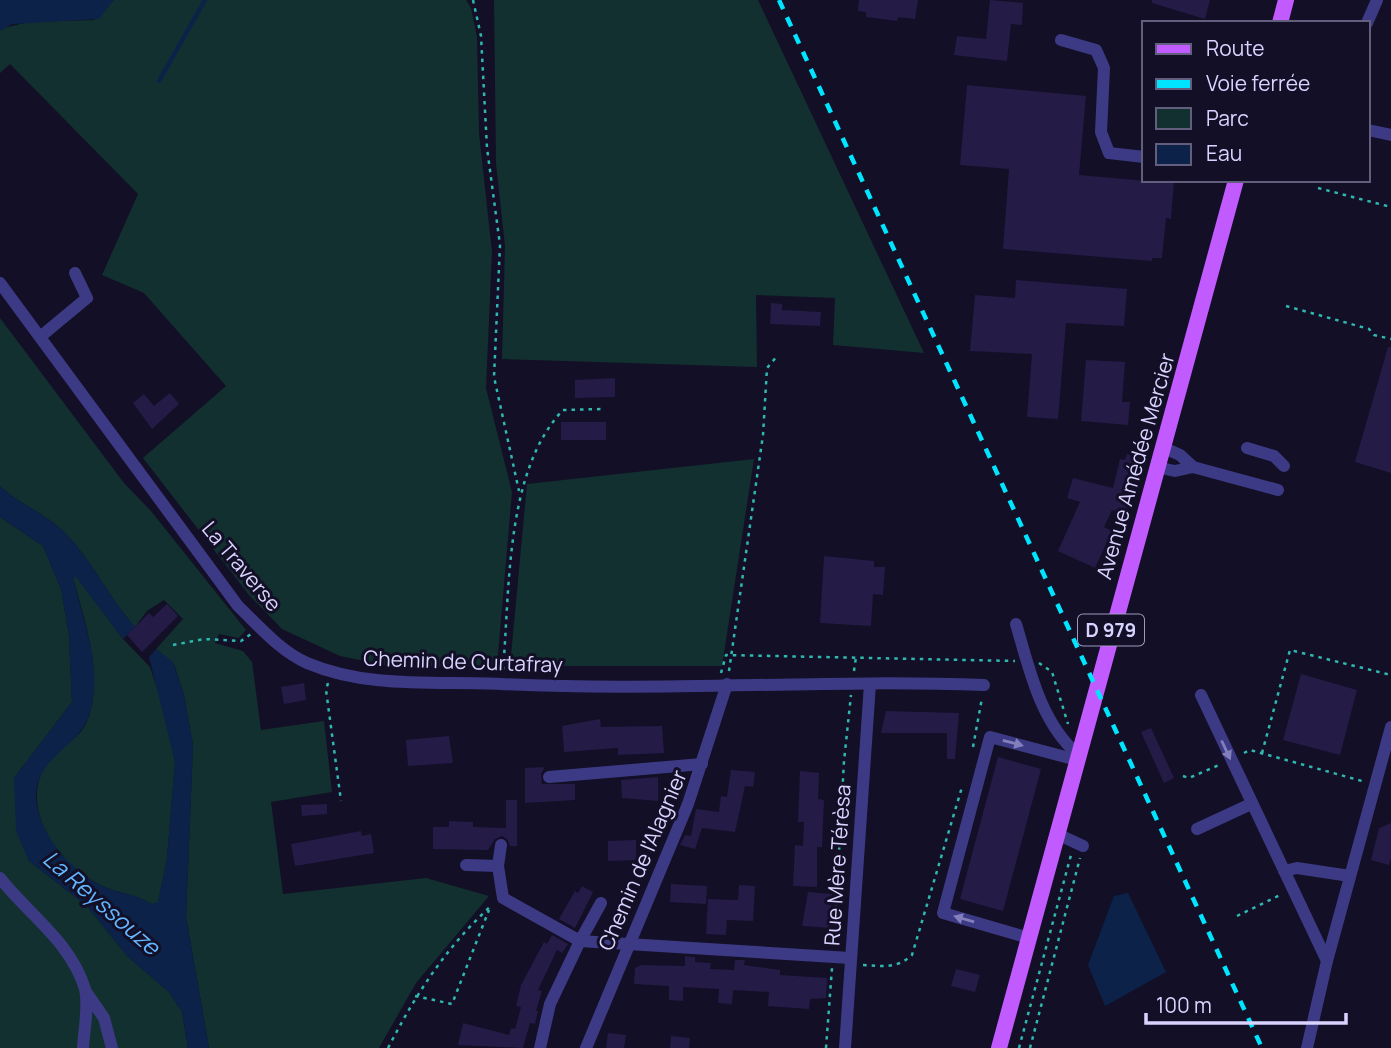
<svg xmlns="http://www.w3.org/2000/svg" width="1391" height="1048" font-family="Manrope,sans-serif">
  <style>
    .green { fill: #12302f }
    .water { fill: #0c2248 }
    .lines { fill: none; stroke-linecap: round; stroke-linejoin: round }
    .stream { stroke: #0c2248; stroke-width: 4.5 }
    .building { fill: #241b47 }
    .path { stroke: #2fb8b0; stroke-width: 2.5; stroke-dasharray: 3.5 5; stroke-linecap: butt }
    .minor { stroke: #3d3a85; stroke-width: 12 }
    .major { stroke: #c25bff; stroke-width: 16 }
    .rail { stroke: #00e5ff; stroke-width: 4.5; stroke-dasharray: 10 9; stroke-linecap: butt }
    .oneway { fill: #837fbc }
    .labels { text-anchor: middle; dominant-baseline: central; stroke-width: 6; stroke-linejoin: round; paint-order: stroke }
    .shield { fill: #130f26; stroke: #9e99be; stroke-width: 2 }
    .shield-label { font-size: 19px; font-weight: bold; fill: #d9d4ff }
    .street-label { font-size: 21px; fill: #d9d4ff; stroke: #130f26 }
    .water-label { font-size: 23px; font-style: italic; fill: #62b6ff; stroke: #130f26 }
  </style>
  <rect width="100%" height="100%" fill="#130f26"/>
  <g class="green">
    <path d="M114 0H466L471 8 477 37 479 133 492 252 486 388 512 492 497 666 395 667 340 656 282 629 249 595 143 458 226 386 144 293 102 275 138 194 10 64 0 73V31L3 28 29 22 94 20Z"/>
    <path d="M494 0H758L924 353 833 345 835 298 756 295 757 367 502 359 505 246 496 164Z"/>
    <path d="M0 318 124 483 151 511 246 630 239 638 219 634 215 643 243 651 252 662 261 730 324 721 332 792 271 802 283 894 426 878 489 896 416 983 379 1048H209L186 917 193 745 184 695 174 664 156 649 183 619 164 600 147 611 135 627C109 598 93 562 66 534 47 514 20 505 0 486Z"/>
    <path d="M754 459 722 666H510L527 484Z"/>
    <path d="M0 517 43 546 61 589 69 635 72 702 14 778 29 861 87 906 127 956 169 992 182 1012 188 1048H0Z"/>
    <path d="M76 576 123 639 150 667 161 700 175 762 167 859 158 903 151 904C135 893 119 894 102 886 91 881 76 869 67 861 39 832 21 785 57 753 74 738 85 734 91 709 101 666 84 619 73 578Z"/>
  </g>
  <g class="water">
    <path d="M0 0H114L99 19 12 24 0 31Z"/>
    <path d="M0 486C20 505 47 514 66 534 93 562 109 598 135 627L123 639 76 577 73 578C83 622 102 663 91 709 83 740 60 746 44 770 17 810 66 870 102 886 119 894 135 893 151 904L158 902 167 858 175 762 149 657 156 649 173 662 184 695 193 745 186 917 209 1048H188L182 1012 169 992 127 956 87 906 29 861 16 831 14 778 72 702 69 635 61 589 43 546 0 517Z"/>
    <path d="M1128 893 1166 972 1105 1006 1088 965 1114 896Z"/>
  </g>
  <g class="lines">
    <path class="stream" d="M159 81 205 0"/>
  </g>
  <g class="building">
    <path d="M859 0H918L915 19 898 17 897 21 866 17V12L858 11Z"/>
    <path d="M990 0 1023 3 1022 25 1011 24 1007 61 954 55 957 36 986 39Z"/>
    <path d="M1152 0H1210L1205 19 1152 3Z"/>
    <path d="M967 85 1086 96 1079 175 1159 182 1174 180 1171 219 1166 218 1162 258H1152V261L1003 249 1009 169 960 165Z"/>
    <path d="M1016 280 1127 289 1124 326 1066 323 1058 419 1027 417 1032 354 970 351 975 295 1015 298Z"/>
    <path d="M771 303 782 304V310L821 312 820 326 770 324Z"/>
    <path d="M1388 347H1391V473L1355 462Z"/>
    <path d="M1086 360 1125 362 1122 402H1130L1128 425 1081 421Z"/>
    <path d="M615 378V397L575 398V380Z"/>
    <path d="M170 393 179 404 152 429 133 403 144 394 154 406Z"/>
    <rect x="561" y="422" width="45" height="18"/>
    <path d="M1127 454 1142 456 1126 514 1112 510 1104 527 1112 531 1095 568 1058 551 1080 502 1067 498 1073 478 1113 488 1120 459 1125 460Z"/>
    <path d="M824 556 874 561V567H885L883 595 873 594 871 626 820 623Z"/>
    <path d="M167 604 178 616 142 652 127 635 149 613 153 617Z"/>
    <path d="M1301 674 1357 690 1340 755 1283 740Z"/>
    <path d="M304 683 306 700 284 704 281 687Z"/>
    <path d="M886 711 959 713 955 759H947V733H881Z"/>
    <path d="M600 719 601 727 662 726 664 753 618 755V748L564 752 562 726Z"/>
    <path d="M1151 728 1174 778 1164 783 1141 732Z"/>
    <path d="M449 736 453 763 408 766 406 740Z"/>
    <path d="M998 757 1041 769 1003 911 960 899Z"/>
    <path d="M545 767 541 774 542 784H575V800L525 803V768Z"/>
    <path d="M731 770 755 772 753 787 745 786 735 832 702 828 695 849 680 845 685 835 691 836 696 809 719 812 721 796 727 797Z"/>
    <path d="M800 771 819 773 818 799 824 800 822 847H817V887L793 886 795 845 803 846 804 822H798Z"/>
    <path d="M658 777V801L622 798 621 780Z"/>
    <path d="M506 800H517V846H510L507 839 502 836 495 839 488 850 433 849V827H449V821L473 822V827L506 828Z"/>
    <path d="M327 804V814L302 816 301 805Z"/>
    <path d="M1391 823V858L1389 865 1371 860 1379 828Z"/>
    <path d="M361 831 362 836 371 834 374 853 295 866 291 844Z"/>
    <path d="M636 840V860L608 861V841Z"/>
    <path d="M671 884 707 886 706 904 670 902Z"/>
    <path d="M739 885 755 886 753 921 727 920 726 935 706 934 708 899 738 900Z"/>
    <path d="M582 886 593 892 575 928 559 919 575 891 578 893Z"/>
    <path d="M808 892 832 894 830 928 802 926Z"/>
    <path d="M552 935 568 944 562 953 557 950 538 990 542 991 536 1011H538L535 1024 530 1023 523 1048 458 1045 463 1023 509 1035 511 1028 515 1029 521 1007 516 1006 521 985 544 942 547 944Z"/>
    <path d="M685 956 695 957V962L711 963 710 969 734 970 735 960H745L744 965 780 970V975L827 978 826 998 810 999 809 1009 768 1006 769 992 733 990 732 1004 718 1003 719 989 683 987V1001L669 1000V986L634 984 635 968 641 965 685 966Z"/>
    <path d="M956 969 980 975 975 992 951 986Z"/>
    <path d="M608 1033 626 1035 624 1048H606Z"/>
    <path d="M671 1036 690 1038 689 1048H670Z"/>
  </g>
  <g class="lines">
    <g class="path">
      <path d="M473 0 481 36 487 148 500 245 494 377 519 491"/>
      <path d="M1318 188 1391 207"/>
      <path d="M1286 306 1369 329 1374 335 1391 339"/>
      <path d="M173 645 204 639 241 641 251 634"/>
      <path d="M1039 663 1052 672 1068 724"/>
      <path d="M503 670C510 589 505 471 563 410L602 409"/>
      <path d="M729 671 763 435 767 368 778 355"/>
      <path d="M854 671 856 657"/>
      <path d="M721 673 726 655 1015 661"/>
      <path d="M328 683 326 690 341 801"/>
      <path d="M973 747 982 698"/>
      <path d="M1244 753 1250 750 1362 781"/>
      <path d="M1262 753 1290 650 1391 675"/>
      <path d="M1183 776 1189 778 1219 765"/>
      <path d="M1237 916 1280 895"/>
      <path d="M834 943 844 761 851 695"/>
      <path d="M863 965C883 966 897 969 912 955L962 787"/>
      <path d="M415 996 452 1004 489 910"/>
      <path d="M388 1048C416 994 446 947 492 905"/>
      <path d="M826 1048 832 968"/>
      <path d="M1019 1048 1071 855"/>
      <path d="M1030 1048 1080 858"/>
    </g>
    <g class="minor">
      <path d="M1367 23 1377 0"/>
      <path d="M1061 40 1096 50 1104 68 1101 132 1109 153 1144 157"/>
      <path d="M1368 130 1391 135"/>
      <path d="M0 283 238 606C259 626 280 651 307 663 368 689 437 681 501 684 662 692 824 679 984 685"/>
      <path d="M40 337 87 298 75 273"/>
      <path d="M1162 447 1180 455 1193 467"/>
      <path d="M1247 448 1274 456 1284 466"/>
      <path d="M1156 467 1175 471 1193 467 1278 490"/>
      <path d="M1016 624C1030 671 1040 721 1078 755"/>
      <path d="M1201 695 1327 961"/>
      <path d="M549 777 702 764"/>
      <path d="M1197 829 1251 804"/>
      <path d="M1057 834 1083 846"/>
      <path d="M466 865 498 866 501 845"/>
      <path d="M498 866 503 898 580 941 601 903"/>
      <path d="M1284 871 1297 868 1350 876"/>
      <path d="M0 878C28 914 71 942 85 989 89 1006 84 1030 83 1048"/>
      <path d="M1029 938 943 913 990 737 1077 760"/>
      <path d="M86 992 104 1018 112 1048"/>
      <path d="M540 1048 550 1004 580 941 850 958"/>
      <path d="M586 1048 688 804 727 684"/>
      <path d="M845 1048 870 684"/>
      <path d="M1307 1048 1327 961 1391 727"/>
    </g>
    <g class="major">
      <path d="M1280 23 1286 0"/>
      <path d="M999 1048 1236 180"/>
    </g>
    <path class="rail" d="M779 0 1262 1048"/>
  </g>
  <defs><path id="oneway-solid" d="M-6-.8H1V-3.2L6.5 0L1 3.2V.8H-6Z" transform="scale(1.75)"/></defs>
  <g class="oneway">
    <use href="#oneway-solid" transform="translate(1013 743) rotate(15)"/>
    <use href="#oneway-solid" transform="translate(1226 750) rotate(65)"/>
    <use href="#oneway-solid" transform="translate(964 919) rotate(-164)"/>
  </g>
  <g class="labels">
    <rect class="shield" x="1078" y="614.5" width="66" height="31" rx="5"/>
    <g class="shield-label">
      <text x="1111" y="630">D 979</text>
    </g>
    <g class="street-label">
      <text transform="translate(1135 466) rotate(-74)">Avenue Amédée Mercier</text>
      <text transform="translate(242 566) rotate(50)">La Traverse</text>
      <text transform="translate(463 661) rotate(2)">Chemin de Curtafray</text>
      <text transform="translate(642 860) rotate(-67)">Chemin de l'Alagnier</text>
      <text transform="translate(837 865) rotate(-86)">Rue Mère Térèsa</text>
    </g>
    <g class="water-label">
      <text transform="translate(102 902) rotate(41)">La Reyssouze</text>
    </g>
  </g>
  <rect x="1142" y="21" width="228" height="161" fill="#130f26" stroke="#625e7d" stroke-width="2"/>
  <rect x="1156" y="44" width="35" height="10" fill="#c25bff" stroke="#625e7d" stroke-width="2"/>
  <text x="1206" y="56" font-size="21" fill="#d9d4ff">Route</text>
  <rect x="1156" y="79" width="35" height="10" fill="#00e5ff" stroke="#625e7d" stroke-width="2"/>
  <text x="1206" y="91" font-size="21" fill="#d9d4ff">Voie ferrée</text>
  <rect x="1156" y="108" width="35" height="21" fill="#12302f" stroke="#625e7d" stroke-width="2"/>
  <text x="1206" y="126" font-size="21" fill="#d9d4ff">Parc</text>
  <rect x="1156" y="144" width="35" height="21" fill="#0c2248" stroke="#625e7d" stroke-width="2"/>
  <text x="1206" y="161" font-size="21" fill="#d9d4ff">Eau</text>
  <path d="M1146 1013v10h200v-10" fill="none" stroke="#d9d4ff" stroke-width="3.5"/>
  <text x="1156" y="1013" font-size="21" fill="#d9d4ff" stroke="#130f26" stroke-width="5" paint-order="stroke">100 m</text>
</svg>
